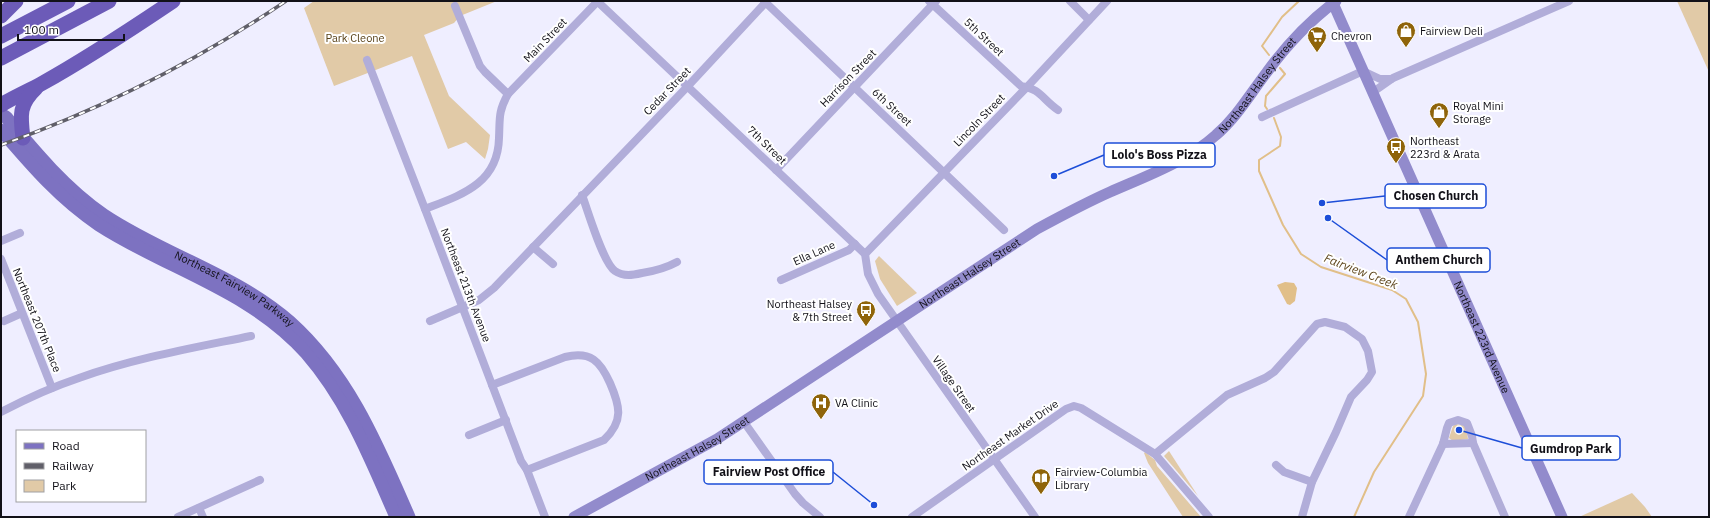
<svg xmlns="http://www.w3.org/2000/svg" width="1710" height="518" font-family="'IBM Plex Sans',sans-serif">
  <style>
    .green { fill: #e1caa7 }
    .water { fill: #e1bf89 }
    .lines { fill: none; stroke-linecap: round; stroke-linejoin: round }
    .stream { stroke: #e1bf89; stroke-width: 2 }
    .street { stroke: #b1add9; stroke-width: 8 }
    .secondary { stroke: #928bcc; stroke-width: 11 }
    .primary { stroke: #7d72c1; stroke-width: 13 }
    .highway { stroke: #6c5bb8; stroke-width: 15 }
    .rail-casing { stroke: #605f69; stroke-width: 3.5 }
    .rail { stroke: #fff; stroke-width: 2; stroke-dasharray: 6; stroke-linecap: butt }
    .labels { text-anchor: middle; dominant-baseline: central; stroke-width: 4; stroke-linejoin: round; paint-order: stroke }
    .poi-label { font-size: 11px; fill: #121118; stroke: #fff; text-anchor: start }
    .street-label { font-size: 11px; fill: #121118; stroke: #fff }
    .park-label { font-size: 11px; fill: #563f15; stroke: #fff }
    .water-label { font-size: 12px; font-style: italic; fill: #5d451c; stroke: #fff }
    .leader { fill: none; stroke: #1d4ed8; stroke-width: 1.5 }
    .callout-dot { fill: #1d4ed8; stroke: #fff; stroke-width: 1.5 }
    .callout { fill: #fff; stroke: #1d4ed8; stroke-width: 1.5 }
    .callout-label { font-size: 12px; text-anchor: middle; font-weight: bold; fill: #121118 }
  </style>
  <rect width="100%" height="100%" fill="#efeeff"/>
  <g class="green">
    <path d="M314 1H497L460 16 454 23 424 35 449 96 490 135 488 149 485 159 466 142 448 149 412 56 334 86 304 8Z"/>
    <path d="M1677 1H1709V72Z"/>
    <path d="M879 256 917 293 897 306 880 279 875 261Z"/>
    <path d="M1456 424 1466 426 1468 439 1453 441 1449 438 1453 426Z"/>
    <path d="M1169 451 1198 496 1164 456Z"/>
    <path d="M1145 452 1155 460 1157 466 1201 517H1183L1148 463 1144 453Z"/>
    <path d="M1632 493 1645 507 1652 517H1579Z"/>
  </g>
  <path class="water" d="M1285 282 1294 283 1297 288 1295 301 1290 305 1287 304 1277 285Z"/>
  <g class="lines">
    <g class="stream">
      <path d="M1269 55 1262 46 1282 17 1299 1"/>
      <path d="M1267 109 1265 106 1266 96 1285 74 1280 68"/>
      <path d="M1274 118 1281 137 1280 146 1259 160V171L1283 225 1301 254 1321 267 1392 290 1406 299 1418 322 1426 374 1423 396 1374 472 1354 517"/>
    </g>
    <g class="street">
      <path d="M597 1 865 254 868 274 878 294 1035 517"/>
      <path d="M764 1 1004 230"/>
      <path d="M929 1 1021 86C1041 89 1042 99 1058 110"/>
      <path d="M1070 1 1089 20"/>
      <path d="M455 6 480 66 485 72 508 94"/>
      <path d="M367 60 425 209 521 461 527 470 545 517"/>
      <path d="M1373 92 1393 78 1569 1"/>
      <path d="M1262 117 1363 71 1380 79H1391"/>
      <path d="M776 170 936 1"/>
      <path d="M582 195C588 211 603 263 615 271 624 277 633 275 642 273 655 271 666 268 677 262"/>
      <path d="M425 209C461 195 498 184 499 138 500 118 498 112 508 94L598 1"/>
      <path d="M1 241 20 233"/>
      <path d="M533 247 553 264"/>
      <path d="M865 254 1027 87 1107 1"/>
      <path d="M1 259 52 388"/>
      <path d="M781 280 849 250 855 244"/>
      <path d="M4 321 22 313"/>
      <path d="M430 321 479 300 494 288 688 86 767 1"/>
      <path d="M492 385 565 357C591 351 600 361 610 383 620 406 624 421 604 440L527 470"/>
      <path d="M1 412C26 399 52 387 79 378 135 358 193 348 251 336"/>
      <path d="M744 422 795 494 803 503 820 517"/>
      <path d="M469 435 506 420"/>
      <path d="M1443 444 1473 443"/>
      <path d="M1155 454 1227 395 1265 378 1274 372 1317 324 1325 322 1345 327 1362 339 1368 351 1372 372 1367 380 1351 397 1336 432 1312 482 1302 517"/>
      <path d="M1276 465 1284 472 1312 482"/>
      <path d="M199 508 203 517"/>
      <path d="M178 517 260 480"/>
      <path d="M912 517 1066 409 1074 406 1081 408 1155 454 1209 517"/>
      <path d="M1409 517 1443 444 1447 428 1449 423 1458 420 1467 423 1472 436 1473 443 1505 517"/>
    </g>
    <g class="secondary">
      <path id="s1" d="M1332 1 1562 517"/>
      <path id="s2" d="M574 517 717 439 1037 229C1061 216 1085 203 1110 192 1146 176 1186 162 1216 135 1237 117 1250 94 1267 72 1288 43 1308 22 1336 1"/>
    </g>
    <g class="primary">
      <path id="s3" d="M1 114 6 117C35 152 66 189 104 215 164 255 235 274 290 322 349 375 378 446 409 517"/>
      <path d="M1 130C31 165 60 199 99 225 167 269 250 290 306 353 348 401 371 460 396 517"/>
    </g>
    <g class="highway">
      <path d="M1 16 16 1"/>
      <path d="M1 36 68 1"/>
      <path d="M1 58 109 1"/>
      <path d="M1 105C14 97 28 91 41 84 86 59 130 30 173 1"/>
      <path d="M23 138C20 115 19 104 36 88"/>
    </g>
    <g class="rail-casing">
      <path id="rail" d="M1 145C102 109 197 61 286 1"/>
    </g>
    <use href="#rail" class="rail"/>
  </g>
  <defs>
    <g id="shop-pin" transform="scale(1)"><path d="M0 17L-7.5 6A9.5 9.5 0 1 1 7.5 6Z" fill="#8f640a" stroke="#fff"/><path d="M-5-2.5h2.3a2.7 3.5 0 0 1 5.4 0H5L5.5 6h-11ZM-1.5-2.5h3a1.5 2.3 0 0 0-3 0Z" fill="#fff"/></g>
    <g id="supermarket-pin" transform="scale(1)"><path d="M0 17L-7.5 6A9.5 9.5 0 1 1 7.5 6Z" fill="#8f640a" stroke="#fff"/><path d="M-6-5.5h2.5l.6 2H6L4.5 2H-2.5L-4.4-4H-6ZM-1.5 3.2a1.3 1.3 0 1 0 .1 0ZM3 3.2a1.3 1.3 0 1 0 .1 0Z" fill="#fff"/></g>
    <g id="bus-pin" transform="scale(1)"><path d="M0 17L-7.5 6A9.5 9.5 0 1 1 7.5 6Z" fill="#8f640a" stroke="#fff"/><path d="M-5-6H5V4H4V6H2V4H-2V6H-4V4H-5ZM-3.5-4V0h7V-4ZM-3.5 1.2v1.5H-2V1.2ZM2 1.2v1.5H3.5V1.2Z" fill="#fff"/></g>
    <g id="hospital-pin" transform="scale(1)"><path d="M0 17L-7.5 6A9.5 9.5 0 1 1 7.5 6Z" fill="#8f640a" stroke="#fff"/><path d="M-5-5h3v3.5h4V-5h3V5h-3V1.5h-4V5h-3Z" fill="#fff"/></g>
    <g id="library-pin" transform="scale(1)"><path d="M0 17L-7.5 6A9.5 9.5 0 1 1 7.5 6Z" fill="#8f640a" stroke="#fff"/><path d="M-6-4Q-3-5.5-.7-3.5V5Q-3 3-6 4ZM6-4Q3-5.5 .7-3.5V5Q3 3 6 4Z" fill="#fff"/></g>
  </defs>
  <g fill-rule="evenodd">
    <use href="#shop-pin" x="1406" y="31"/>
    <use href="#supermarket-pin" x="1317" y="36"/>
    <use href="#shop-pin" x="1439" y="112"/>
    <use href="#bus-pin" x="1396" y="147"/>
    <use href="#bus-pin" x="866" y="310"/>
    <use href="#hospital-pin" x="821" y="403"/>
    <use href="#library-pin" x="1041" y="478"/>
  </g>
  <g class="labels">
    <g class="poi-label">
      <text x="1420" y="31">Fairview Deli</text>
      <text x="1331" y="36">Chevron</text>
      <text x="1453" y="106">Royal Mini<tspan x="1453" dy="13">Storage</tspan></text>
      <text x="1410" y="141">Northeast<tspan x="1410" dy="13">223rd &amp; Arata</tspan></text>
      <text x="852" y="304" text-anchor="end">Northeast Halsey<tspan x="852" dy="13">&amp; 7th Street</tspan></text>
      <text x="835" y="403">VA Clinic</text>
      <text x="1055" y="472">Fairview-Columbia<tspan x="1055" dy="13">Library</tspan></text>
    </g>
    <g class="street-label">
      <text transform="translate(984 37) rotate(43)">5th Street</text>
      <text transform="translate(545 40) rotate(-46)">Main Street</text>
      <text transform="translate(848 78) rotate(-46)">Harrison Street</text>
      <text stroke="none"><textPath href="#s2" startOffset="813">Northeast Halsey Street</textPath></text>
      <text transform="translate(667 91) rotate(-46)">Cedar Street</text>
      <text transform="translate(892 107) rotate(43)">6th Street</text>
      <text transform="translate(979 120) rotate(-46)">Lincoln Street</text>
      <text transform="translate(767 145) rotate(44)">7th Street</text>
      <text transform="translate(814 253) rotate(-24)">Ella Lane</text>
      <text stroke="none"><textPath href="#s2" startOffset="465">Northeast Halsey Street</textPath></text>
      <text transform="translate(466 285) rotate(69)">Northeast 213th Avenue</text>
      <text stroke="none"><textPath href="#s3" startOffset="295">Northeast Fairview Parkway</textPath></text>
      <text transform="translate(37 320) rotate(68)">Northeast 207th Place</text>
      <text stroke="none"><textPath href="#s1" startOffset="368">Northeast 223rd Avenue</textPath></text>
      <text transform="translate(954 384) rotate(55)">Village Street</text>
      <text transform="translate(1010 435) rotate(-35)">Northeast Market Drive</text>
      <text stroke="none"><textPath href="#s2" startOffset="141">Northeast Halsey Street</textPath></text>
    </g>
    <g class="park-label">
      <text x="355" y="38">Park Cleone</text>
    </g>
    <g class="water-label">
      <text transform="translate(1361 271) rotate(21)">Fairview Creek</text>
    </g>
  </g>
  <path class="leader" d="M1054 176L1104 155M1322 203L1385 196M1328 218L1387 260M1459 430L1522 448M874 505L833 472"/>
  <g class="callout-dot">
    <circle cx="1054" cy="176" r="4"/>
    <circle cx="1322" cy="203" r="4"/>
    <circle cx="1328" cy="218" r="4"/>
    <circle cx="1459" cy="430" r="4"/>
    <circle cx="874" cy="505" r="4"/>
  </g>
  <g class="callout">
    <rect x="1104" y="143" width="111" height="24" rx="4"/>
    <rect x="1385" y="184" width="101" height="24" rx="4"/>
    <rect x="1387" y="248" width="103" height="24" rx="4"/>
    <rect x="1522" y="436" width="98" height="24" rx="4"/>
    <rect x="704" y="460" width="129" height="24" rx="4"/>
  </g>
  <g class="callout-label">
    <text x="1159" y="159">Lolo's Boss Pizza</text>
    <text x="1436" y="200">Chosen Church</text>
    <text x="1439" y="264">Anthem Church</text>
    <text x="1571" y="453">Gumdrop Park</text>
    <text x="769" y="476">Fairview Post Office</text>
  </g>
  <rect width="1710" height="518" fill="none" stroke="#121118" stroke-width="4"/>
  <rect x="16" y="430" width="130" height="72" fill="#ffffff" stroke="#a0a0a3"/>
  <rect x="24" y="443" width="20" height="6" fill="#7d72c1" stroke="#a0a0a3"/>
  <text x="52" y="450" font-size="12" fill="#121118">Road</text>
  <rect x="24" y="463" width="20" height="6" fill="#605f69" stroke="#a0a0a3"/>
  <text x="52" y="470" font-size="12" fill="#121118">Railway</text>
  <rect x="24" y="480" width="20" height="12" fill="#e1caa7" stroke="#a0a0a3"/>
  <text x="52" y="490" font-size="12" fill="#121118">Park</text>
  <path d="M18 34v6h106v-6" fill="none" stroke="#121118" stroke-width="2"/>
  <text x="24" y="34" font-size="12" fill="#121118" stroke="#ffffff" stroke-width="3" paint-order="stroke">100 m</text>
</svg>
